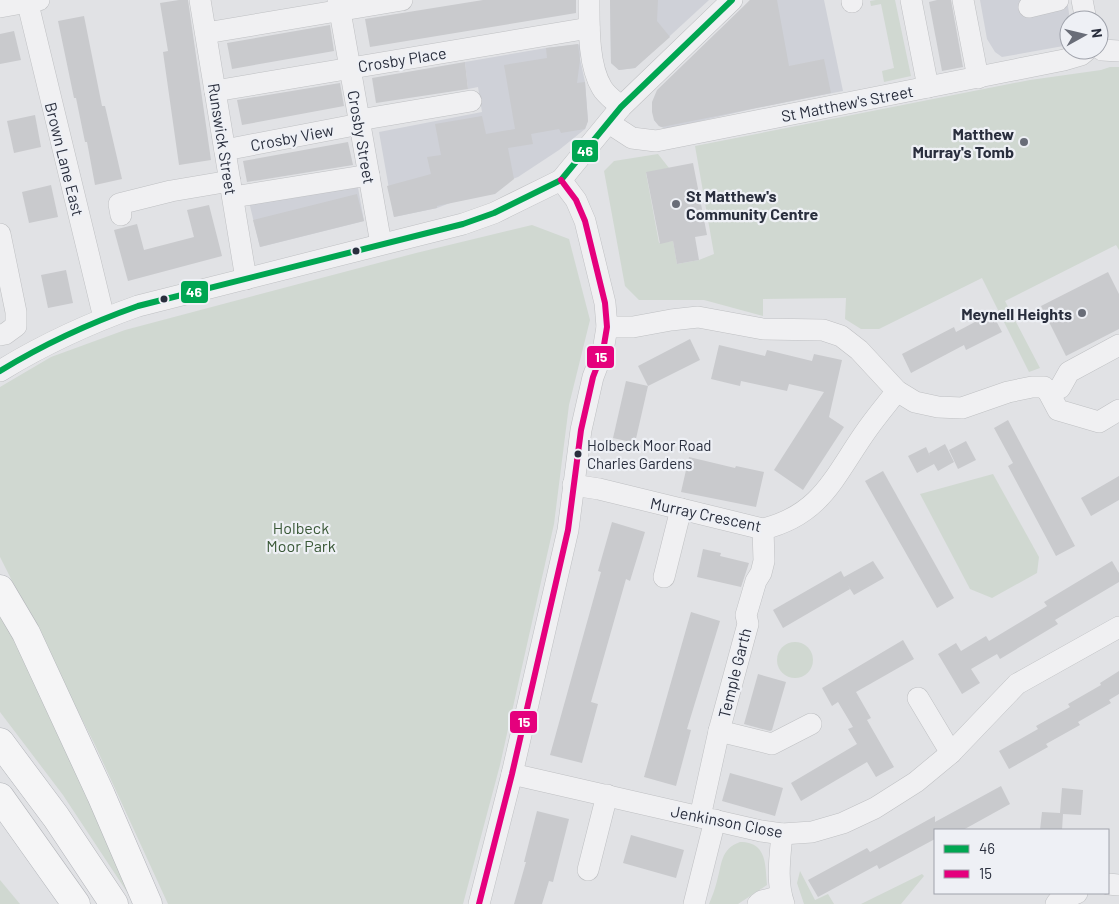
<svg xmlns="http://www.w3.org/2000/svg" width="1119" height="904" font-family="Barlow,sans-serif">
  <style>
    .built { fill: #cfd1d8 }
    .green { fill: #d0d8d1 }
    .building { fill: #c9cacd }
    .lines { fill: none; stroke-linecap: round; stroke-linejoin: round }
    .minor-casing { stroke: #bfc0c3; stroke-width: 22 }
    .highway-casing { stroke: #b3b5ba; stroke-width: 29 }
    .minor { stroke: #f0f0f2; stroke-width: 21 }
    .highway { stroke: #f5f5f6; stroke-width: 28 }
    .bus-1-casing { stroke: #eef0f5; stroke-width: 10 }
    .bus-2-casing { stroke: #eef0f5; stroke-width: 10 }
    .bus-1 { stroke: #00a651; stroke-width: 6 }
    .bus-2 { stroke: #e5007d; stroke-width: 6 }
    .poi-dot { fill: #696d78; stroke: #eef0f5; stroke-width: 2 }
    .bus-dot { fill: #292e3d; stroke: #eef0f5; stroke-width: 2 }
    .labels { text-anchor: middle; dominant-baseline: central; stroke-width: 4.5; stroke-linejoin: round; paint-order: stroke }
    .bus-label { font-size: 15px; fill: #292e3d; stroke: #eef0f5; text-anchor: start }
    .street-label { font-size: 16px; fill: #292e3d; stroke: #eef0f5 }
    .poi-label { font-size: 16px; font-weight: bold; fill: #292e3d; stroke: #eef0f5; text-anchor: end }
    .park-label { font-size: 16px; fill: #3a5837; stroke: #eef0f5 }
    .line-badge { stroke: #eef0f5; stroke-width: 2 }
    .badge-label { font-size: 14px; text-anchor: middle; font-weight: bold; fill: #fff }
  </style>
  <rect width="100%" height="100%" fill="#e1e2e5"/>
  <g class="built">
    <path d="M610 0H709L635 68 619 70 611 63Z"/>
    <path d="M750 0H824L843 91 756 108 666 129 659 126 654 120Z"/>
    <path d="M980 0H1067L1070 20H1069V45L1002 57 995 52 987 39Z"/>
    <path d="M582 44 580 59 585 82 588 121 585 129 559 150 518 177 437 208 394 217 379 132 482 112 478 87 468 89 465 62 546 48Z"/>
    <path d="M357 182 364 221 260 247 249 202Z"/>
  </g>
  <g class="green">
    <path d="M876 0H895L911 76 884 82 882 71 894 68 881 4 871 6 870 1Z"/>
    <path d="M1110 67H1119V250L1116 245 1005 301 1040 368 1029 372 982 278 879 329H861L845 319 846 298 763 299V316L704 300H639L625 286 604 171 614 161 658 154 669 168 646 173 659 243 673 241 677 264 699 260 714 254 695 146 1030 80 1101 70Z"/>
    <path d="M532 225 569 239 590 320 569 405 554 524 500 765 463 904H168L95 745 0 557V387L51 357 125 330 416 253Z"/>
    <path d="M993 474 1039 557 1037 573 992 598 970 589 920 494Z"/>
    <path d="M0 611 95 798 135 904 63 795 0 712Z"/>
    <circle cx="795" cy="660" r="18"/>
    <path d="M740 842C767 842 765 864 767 885L738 904H709C712 897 715 889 717 881 722 865 720 849 740 842Z"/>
    <path d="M800 871 815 900 828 894 834 904H804L797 883Z"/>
    <path d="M922 874 924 876 901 904H861Z"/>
    <path d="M0 880 20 904H0Z"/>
  </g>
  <g class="building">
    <path d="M179 0H188L211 160 179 165 163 52 168 51 160 3Z"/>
    <path d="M483 0H576V13L370 47 365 19Z"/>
    <path d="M610 0H658L657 21 670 37 635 68 619 70 611 63Z"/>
    <path d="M750 0H777L789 66 824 59 831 93 662 127 659 126 654 120 652 112V102L657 90Z"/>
    <path d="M937 0H951L963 67 942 71 929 2Z"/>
    <path d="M84 16 102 106H105L122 179 95 185 87 142H85L76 98H74L58 21Z"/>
    <path d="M330 25 334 51 232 69 227 43Z"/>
    <path d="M14 31 21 60 0 64V34Z"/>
    <path d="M578 44 580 60 577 83 585 82 588 121 585 129 561 133 559 129 531 134 533 144 508 148 514 179 495 194 437 206V208L394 217 387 186 431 174 427 157 441 155 435 124 482 116 486 134 515 129 504 65 547 58 546 48Z"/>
    <path d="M465 62 468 89 376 103 372 78Z"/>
    <path d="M340 83 344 106 242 125 237 100Z"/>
    <path d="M35 115 41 147 14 153 7 121Z"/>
    <path d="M348 142 353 165 247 182 243 161Z"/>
    <path d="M693 163 707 235 695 237 699 260 677 264 673 241 660 244 646 172Z"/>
    <path d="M51 185 58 217 29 223 22 192Z"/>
    <path d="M357 194 364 221 260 247 253 220Z"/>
    <path d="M209 205 222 256 128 281 114 230 137 224 144 250 194 237 187 210Z"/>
    <path d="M66 270 73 303 48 308 41 275Z"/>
    <path d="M1108 272 1119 294V329L1066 356 1041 306Z"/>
    <path d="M992 313 1002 332 966 350 964 345 911 373 902 354 954 327 956 332Z"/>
    <path d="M690 339 700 360 648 386 638 366Z"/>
    <path d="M719 345 765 356 767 350 812 361 814 354 842 360 829 417 844 427 803 490 774 470 824 392 789 384 787 391 741 381 740 386 711 379Z"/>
    <path d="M626 381 648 386 635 443 613 438Z"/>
    <path d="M1008 420 1075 546 1056 556 1008 466 1013 463 994 428Z"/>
    <path d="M966 441 976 460 958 469 949 450Z"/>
    <path d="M945 444 954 462 938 471 934 464 917 473 908 456 926 447 930 456 929 453Z"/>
    <path d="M689 457 735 468 736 466 764 472 756 507 681 492Z"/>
    <path d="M883 471 954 598 937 608 865 481Z"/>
    <path d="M1119 476V500L1091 516 1081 498Z"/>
    <path d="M612 522 645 532 630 581 626 579 591 702 598 704 582 763 550 755 601 572 598 571Z"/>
    <path d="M703 549 721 553 720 556 749 563 741 587 697 577Z"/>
    <path d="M873 561 884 578 854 595 847 584 850 589 783 628 773 610 841 571 844 577Z"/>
    <path d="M1112 561 1119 573V582L1055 620 1058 624 1000 659 997 654 971 669 980 683 962 694 938 654 956 643 961 651 986 636 989 641 1047 606 1044 602Z"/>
    <path d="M691 612 720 621 687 729 691 730 676 786 644 777Z"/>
    <path d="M903 640 914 659 856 692 871 718 867 720 894 767 876 777 867 762 801 801 791 783 857 744 848 729 853 727 838 702 832 706 822 688Z"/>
    <path d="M1119 671V694L1109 700 1111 703 1078 722 1080 725 1046 744 1048 747 1009 769 999 751 1038 729 1036 726 1070 707 1068 704 1101 685 1100 683Z"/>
    <path d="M758 674 786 682 772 730 770 731 744 724Z"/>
    <path d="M730 773 783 788 775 816 722 801Z"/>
    <path d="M1001 786 1010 804 963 830H935V839L879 869 877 865 818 897 808 880 867 848 870 852 935 816V822Z"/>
    <path d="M1062 788 1083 790 1081 815 1063 814 1062 830H1040L1042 812 1060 813Z"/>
    <path d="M537 811 569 819 553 882 549 881 542 904H514L526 862H524Z"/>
    <path d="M631 835 684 850 676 878 623 863Z"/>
  </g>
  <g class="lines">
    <g class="minor-casing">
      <g id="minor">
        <path d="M27 0 104 318"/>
        <path d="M200 0 246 279"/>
        <path d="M338 0 381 244"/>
        <path d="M589 0C589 26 588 65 602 88 606 95 615 101 621 107"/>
        <path d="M852 0V2"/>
        <path d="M911 0 928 87"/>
        <path d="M963 0 978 78"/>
        <path d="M1082 0 1086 20"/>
        <path d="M0 7 39 0"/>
        <path d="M1029 7 1058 0"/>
        <path d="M206 33 402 0"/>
        <path d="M1099 47 1102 50 1119 51"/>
        <path d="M215 91 589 28"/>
        <path d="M359 120 471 101"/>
        <path d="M609 123 632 138 656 141 1064 60 1081 55 1087 50"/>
        <path d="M225 150 360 124"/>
        <path d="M233 197 369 175"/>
        <path d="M121 215 119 204 171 191 230 181"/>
        <path d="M0 234 16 312V326L5 334 0 335"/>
        <path d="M607 327H633L671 320 698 317 763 329 823 330 841 336 859 350 897 391 915 402 938 407 962 408 1008 392 1032 387H1044L1049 393 1058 410 1099 422 1119 410"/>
        <path d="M0 371C44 344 90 323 138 306L463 224 494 213 561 180 621 107 732 0"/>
        <path d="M1049 393 1060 388 1069 372 1119 345"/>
        <path d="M573 485 599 489 763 529C820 515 833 479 864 434 874 419 886 405 897 391"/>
        <path d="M664 577 681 509"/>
        <path d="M918 698 951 753"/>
        <path d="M719 731 772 744 811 724"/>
        <path d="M512 774 761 831 782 834 812 832 843 823 875 808 916 782 951 753 1017 684 1119 627"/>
        <path d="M700 817 719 731 748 624 746 615 756 581 761 573 764 561 763 529"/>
        <path d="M782 834C780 857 776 882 784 904"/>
        <path d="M588 870 607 795"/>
        <path d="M1108 884 1119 885"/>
        <path d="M479 904 512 774 568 530 581 430 593 377 603 351 607 327 605 303 585 221 576 200 561 180"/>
        <path d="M694 904 715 820"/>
        <path d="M758 904 762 901 781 896"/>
        <path d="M1056 904 1059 900 1077 893"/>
      </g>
    </g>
    <g class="highway-casing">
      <g id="highway">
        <path d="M0 589 26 633 101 795 148 904"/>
        <path d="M0 742 56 817 114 904"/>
        <path d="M0 797 76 904"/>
      </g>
    </g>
    <use href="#minor" class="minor"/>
    <use href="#highway" class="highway"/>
    <g class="bus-1-casing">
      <path id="bus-1" d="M0 371C44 344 90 323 138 306L463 224 494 213 561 180 621 107 732 0"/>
    </g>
    <g class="bus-2-casing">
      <path id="bus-2" d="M479 904 512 774 568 530 581 430 593 377 603 351 607 327 605 303 585 221 576 200 561 180"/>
    </g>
    <use href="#bus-1" class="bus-1"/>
    <use href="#bus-2" class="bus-2"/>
  </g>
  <g class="poi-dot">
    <circle cx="1024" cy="142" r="5"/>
    <circle cx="676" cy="204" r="5"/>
    <circle cx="1082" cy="313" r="5"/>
  </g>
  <g class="bus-dot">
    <circle cx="356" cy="251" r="4.5"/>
    <circle cx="164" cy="299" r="4.5"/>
    <circle cx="578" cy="454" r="4.5"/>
  </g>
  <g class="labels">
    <g class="bus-label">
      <text x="587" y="445">Holbeck Moor Road<tspan x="587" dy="18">Charles Gardens</tspan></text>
    </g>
    <g class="street-label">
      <text transform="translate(402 59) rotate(-9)">Crosby Place</text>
      <text transform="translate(847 103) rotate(-11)">St Matthew's Street</text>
      <text transform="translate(292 137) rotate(-11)">Crosby View</text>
      <text transform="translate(362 137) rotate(80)">Crosby Street</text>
      <text transform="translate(223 139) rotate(81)">Runswick Street</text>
      <text transform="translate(65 159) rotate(76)">Brown Lane East</text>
      <text transform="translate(706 514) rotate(12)">Murray Crescent</text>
      <text transform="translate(734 673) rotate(-76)">Temple Garth</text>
      <text transform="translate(727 821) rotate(11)">Jenkinson Close</text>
    </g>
    <g class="poi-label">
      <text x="1014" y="133">Matthew<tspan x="1014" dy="18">Murray's Tomb</tspan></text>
      <text x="686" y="195" text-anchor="start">St Matthew's<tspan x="686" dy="18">Community Centre</tspan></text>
      <text x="1072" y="313">Meynell Heights</text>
    </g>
    <g class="park-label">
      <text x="301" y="527">Holbeck<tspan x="301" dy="18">Moor Park</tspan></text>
    </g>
  </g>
  <g class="line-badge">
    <rect x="571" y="139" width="28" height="24" rx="5" fill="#00a651"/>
    <rect x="180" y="280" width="29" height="24" rx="5" fill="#00a651"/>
    <rect x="586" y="345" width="29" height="24" rx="5" fill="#e5007d"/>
    <rect x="509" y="710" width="29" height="24" rx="5" fill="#e5007d"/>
  </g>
  <g class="badge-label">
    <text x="585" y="156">46</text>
    <text x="194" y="297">46</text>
    <text x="601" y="362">15</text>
    <text x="524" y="727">15</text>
  </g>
  <rect x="934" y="829" width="175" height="65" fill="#eef0f5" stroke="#9fa2ab"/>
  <rect x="944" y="845" width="25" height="8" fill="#00a651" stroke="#9fa2ab"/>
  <text x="979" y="854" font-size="15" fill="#292e3d">46</text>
  <rect x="944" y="870" width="25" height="8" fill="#e5007d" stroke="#9fa2ab"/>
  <text x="979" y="879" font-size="15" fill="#292e3d">15</text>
  <g transform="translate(1084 35) rotate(82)"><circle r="24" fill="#eef0f5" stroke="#9fa2ab"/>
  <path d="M0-4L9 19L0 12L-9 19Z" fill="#696d78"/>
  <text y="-8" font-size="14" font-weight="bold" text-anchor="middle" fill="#292e3d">N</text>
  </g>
</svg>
